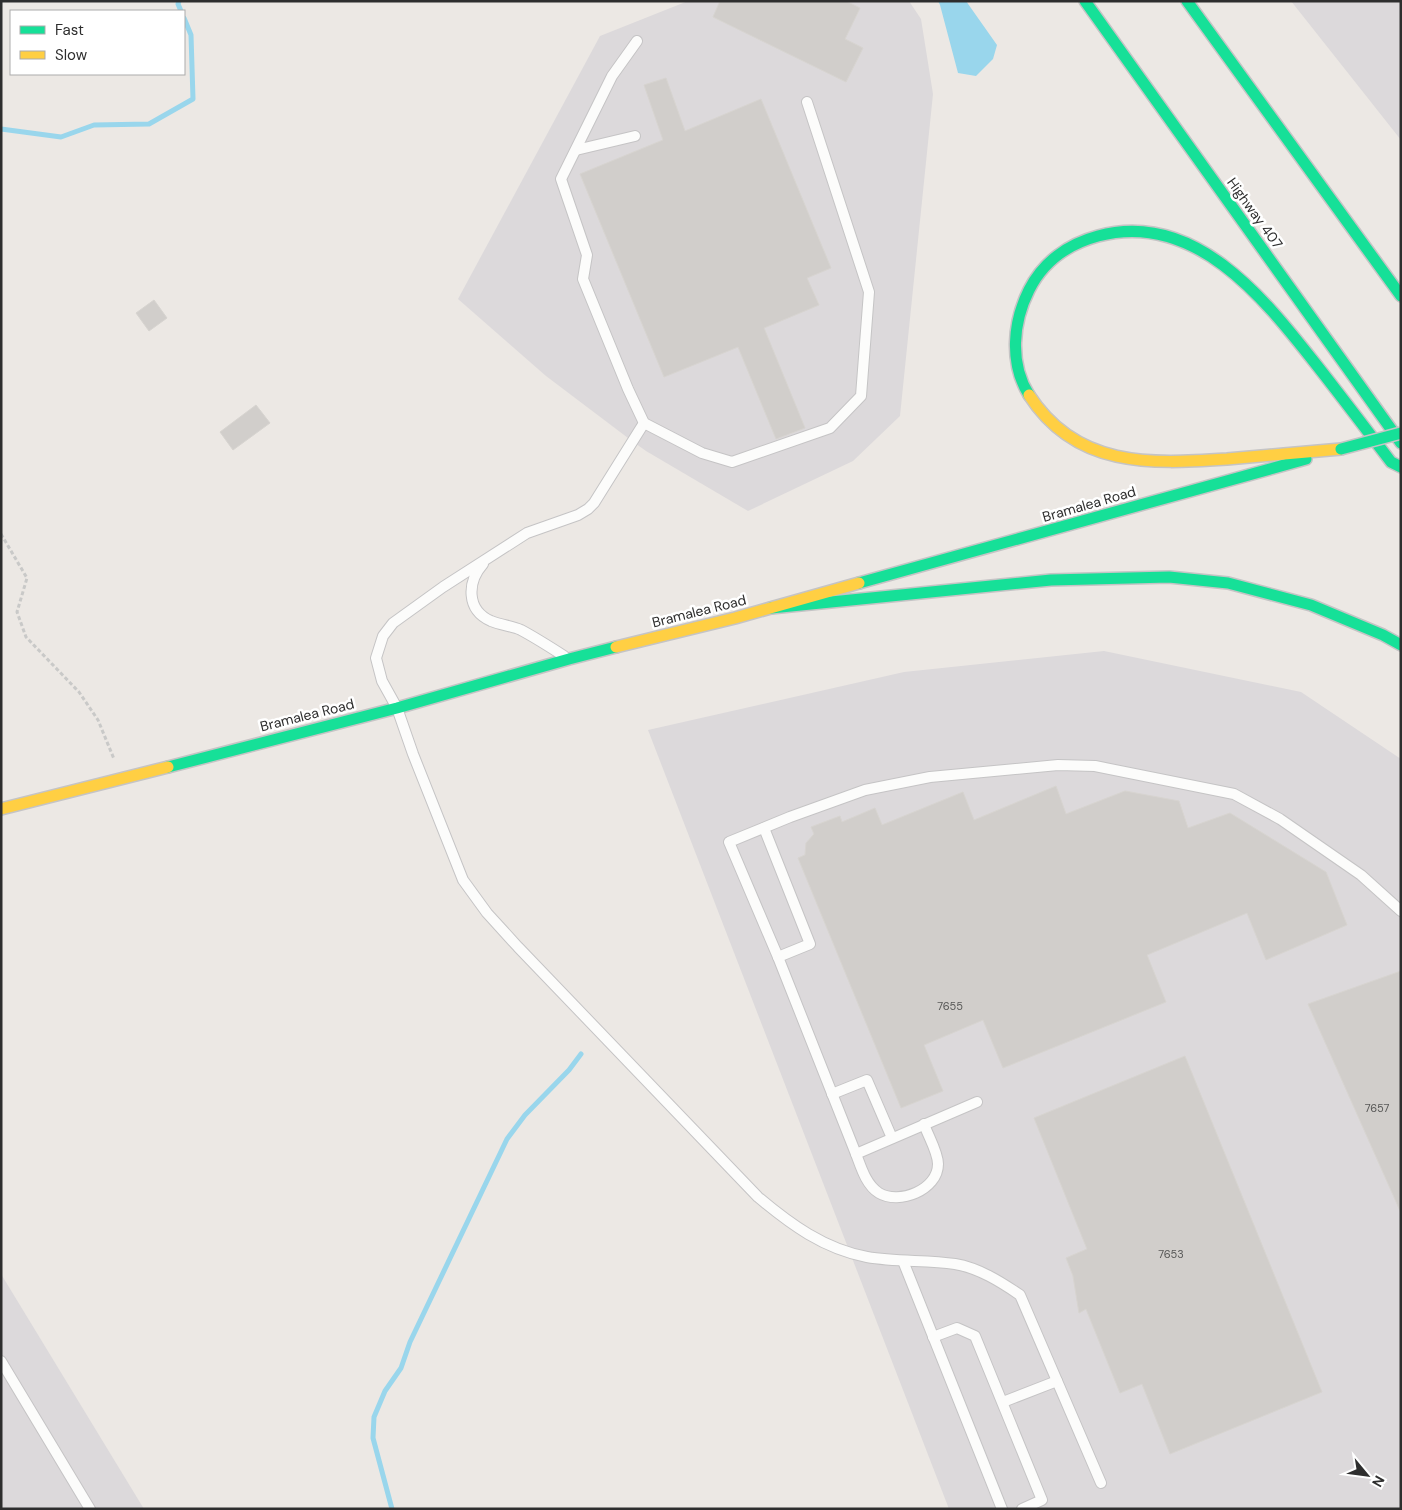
<svg xmlns="http://www.w3.org/2000/svg" width="1402" height="1510" font-family="'DM Sans',sans-serif">
  <style>
    .industrial { fill: #dcd9db }
    .water { fill: #99d6ec }
    .lines { fill: none; stroke-linecap: round; stroke-linejoin: round }
    .stream { stroke: #99d6ec; stroke-width: 5 }
    .building { fill: #d1cecb; stroke: #d7d4d0 }
    .lane-casing { stroke: #c5c4c5; stroke-width: 12 }
    .fast-casing { stroke: #c5c4c5; stroke-width: 14 }
    .slow-casing { stroke: #c5c4c5; stroke-width: 14 }
    .path { stroke: #c9c9c8; stroke-width: 3; stroke-dasharray: 4 2.5; stroke-linecap: butt }
    .lane { stroke: #fcfcfb; stroke-width: 10 }
    .fast { stroke: #16e098; stroke-width: 11 }
    .slow { stroke: #ffcf43; stroke-width: 11 }
    .fast-bridge-casing { stroke: #c5c4c5; stroke-width: 14; stroke-linecap: butt }
    .fast-bridge { stroke: #16e098; stroke-width: 11 }
    .labels { text-anchor: middle; dominant-baseline: central; stroke-width: 5; stroke-linejoin: round; paint-order: stroke }
    .number-label { font-size: 11px; fill: #585857 }
    .street-label { font-size: 14px; fill: #2e2e2e; stroke: #fff }
  </style>
  <rect width="100%" height="100%" fill="#ece8e4"/>
  <g class="industrial">
    <path d="M688 1H909L921 19 933 94 900 416 853 461 748 511 646 451 632 441 546 376 458 299 600 36Z"/>
    <path d="M1291 1H1401V140Z"/>
    <path d="M1104 651 1301 692 1401 759V1509H949L648 730 904 672Z"/>
    <path d="M1 1274 144 1509H1Z"/>
  </g>
  <path class="water" d="M938 1H966L997 45 993 59 976 76 958 73 940 5Z"/>
  <g class="lines">
    <g class="stream">
      <path d="M179 1 178 4 181 11"/>
      <path d="M1 129 61 137 94 125 149 124 193 99 191 35 184 18"/>
      <path d="M392 1509 373 1438 374 1417 385 1391 401 1368 410 1342 507 1139 525 1115 569 1070 581 1054"/>
    </g>
  </g>
  <g class="building">
    <path d="M720 1H846L860 8 845 39 863 48 846 82 713 17Z"/>
    <path d="M666 78 685 131 761 99 831 268 807 278 819 305 764 328 805 428 776 439 738 347 664 377 580 174 663 140 644 85Z"/>
    <path d="M154 300 167 318 149 331 136 313Z"/>
    <path d="M256 405 270 423 233 450 220 432Z"/>
    <path d="M1056 786 1066 814 1125 791 1179 801 1188 828 1230 813 1326 872 1347 925 1266 960 1247 913 1147 955 1166 1002 1003 1068 983 1020 924 1045 943 1091 901 1108 798 858 805 855 806 843 814 834 811 827 840 816 842 822 875 808 882 825 963 792 974 820Z"/>
    <path d="M1401 971V1213L1308 1004Z"/>
    <path d="M1185 1056 1322 1392 1170 1454 1142 1384 1120 1393 1086 1309 1079 1313 1073 1276 1066 1258 1087 1249 1034 1118Z"/>
  </g>
  <g class="lines">
    <g class="lane-casing">
      <g id="lane">
        <path d="M637 41 612 76 561 179 587 255 583 279 628 389 644 423 702 453 732 462 830 428 861 396 869 292 807 102"/>
        <path d="M576 150 635 136"/>
        <path d="M644 423 594 503 588 509 578 515 527 533 443 587 393 623 383 636 376 658 382 681 397 708 413 754 463 880 487 913 518 947 758 1197C790 1224 824 1249 867 1257 896 1262 926 1260 955 1264 979 1268 1001 1282 1020 1295L1101 1483"/>
        <path d="M483 564C467 582 466 610 491 621 501 625 512 626 521 630 536 638 550 647 564 656"/>
        <path d="M764 828 810 944 778 957"/>
        <path d="M832 1094 867 1080 892 1138"/>
        <path d="M977 1102 856 1154 778 957 729 842 790 817 865 790 930 777 1058 765 1095 766 1234 794 1280 819 1361 875 1401 911"/>
        <path d="M856 1154C861 1167 866 1185 879 1193 899 1205 938 1190 938 1164 938 1152 928 1136 924 1124"/>
        <path d="M903 1261 1002 1509"/>
        <path d="M933 1337 957 1328 975 1336 1042 1500 1022 1509"/>
        <path d="M1 1361 90 1509"/>
        <path d="M1003 1402 1057 1381"/>
      </g>
    </g>
    <g class="fast-casing">
      <g id="fast">
        <path d="M1085 1 1401 443"/>
        <path d="M1187 1 1401 296"/>
        <path d="M1029 395C1009 363 1013 322 1029 290 1043 262 1068 244 1098 236 1194 210 1263 297 1315 363 1341 396 1366 429 1391 462L1401 467"/>
        <path d="M859 583 1306 459"/>
        <path d="M771 608 1051 580 1169 577 1228 583 1311 605 1383 635 1401 645"/>
        <path d="M168 767 397 708 569 659 616 647"/>
      </g>
    </g>
    <g class="slow-casing">
      <g id="slow">
        <path d="M1029 395C1076 468 1150 464 1227 459 1265 456 1303 452 1341 449"/>
        <path d="M616 647 735 618 859 583"/>
        <path d="M1 809 168 767"/>
      </g>
    </g>
    <path class="path" d="M1 534 27 578 17 612 26 637 79 692 98 720 114 759"/>
    <use href="#lane" class="lane"/>
    <use href="#fast" class="fast"/>
    <use href="#slow" class="slow"/>
    <g class="fast-bridge-casing">
      <path id="fast-bridge" d="M1341 449 1401 433"/>
    </g>
    <use href="#fast-bridge" class="fast-bridge"/>
  </g>
  <g class="labels">
    <g class="number-label">
      <text x="950" y="1006">7655</text>
      <text x="1377" y="1108">7657</text>
      <text x="1171" y="1254">7653</text>
    </g>
    <g class="street-label">
      <text transform="translate(1255 213) rotate(54)">Highway 407</text>
      <text transform="translate(1089 504) rotate(-16)">Bramalea Road</text>
      <text transform="translate(699 611) rotate(-14)">Bramalea Road</text>
      <text transform="translate(307 715) rotate(-14)">Bramalea Road</text>
    </g>
  </g>
  <rect width="1402" height="1510" fill="none" stroke="#2e2e2e" stroke-width="5"/>
  <rect x="10" y="10" width="175" height="65" fill="#ffffff" stroke="#ababab"/>
  <rect x="20" y="26" width="25" height="8" fill="#16e098" stroke="#ababab"/>
  <text x="55" y="35" font-size="15" fill="#2e2e2e">Fast</text>
  <rect x="20" y="51" width="25" height="8" fill="#ffcf43" stroke="#ababab"/>
  <text x="55" y="60" font-size="15" fill="#2e2e2e">Slow</text>
  <g transform="translate(1367 1475) rotate(119)" stroke="#ffffff" stroke-width="4" paint-order="stroke">
  <path d="M0-4L9 19L0 12L-9 19Z" fill="#2e2e2e"/>
  <text y="-8" font-size="14" font-weight="bold" text-anchor="middle" fill="#2e2e2e">N</text>
  </g>
</svg>
